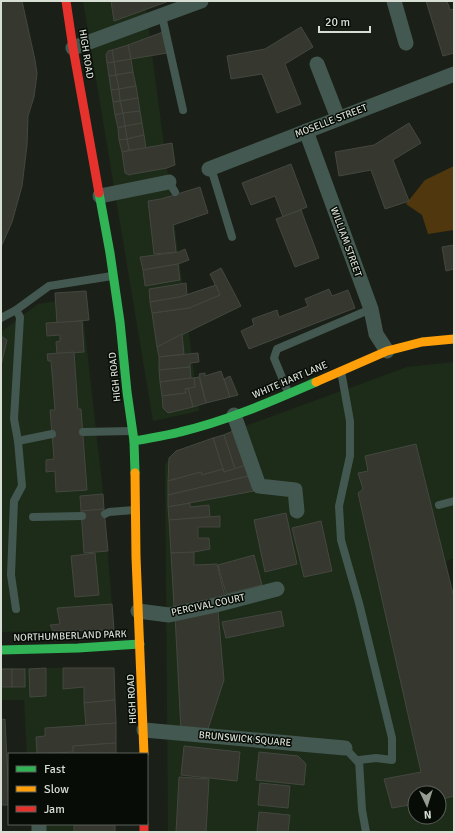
<svg xmlns="http://www.w3.org/2000/svg" width="455" height="833" font-family="Signika,sans-serif">
  <style>
    .built { fill: #1d2b19; fill-rule: evenodd }
    .green { fill: #50370e }
    .building { fill: #363830; stroke: #44473f }
    .lines { fill: none; stroke-linecap: round; stroke-linejoin: round }
    .lane { stroke: #435850; stroke-width: 8 }
    .street { stroke: #435850; stroke-width: 15 }
    .fast { stroke: #30b455; stroke-width: 9 }
    .slow { stroke: #ff9f0a; stroke-width: 9 }
    .jam { stroke: #e5322d; stroke-width: 9 }
    .labels { text-anchor: middle; dominant-baseline: central; stroke-width: 3; stroke-linejoin: round; paint-order: stroke }
    .street-label { font-size: 10px; fill: #d7ded4; stroke: #070c06 }
  </style>
  <rect width="100%" height="100%" fill="#1a2018"/>
  <g class="built">
    <path d="M83 1H145L199 411 153 421Z"/>
    <path d="M81 297 102 483 114 630 1 632V332L38 304Z"/>
    <path d="M454 362V558L446 561 454 596V832H168L165 464 176 451 407 367ZM415 793H439V817H415Z"/>
    <path d="M1 668H114L116 754H27L24 700H1Z"/>
    <path d="M31 824H115V832H32Z"/>
  </g>
  <path class="green" d="M454 166V230L428 234 422 215 406 204 425 180Z"/>
  <g class="building">
    <path d="M1 1H22L35 60 37 74 34 97 28 116 27 145 22 186 12 222 1 247Z"/>
    <path d="M111 1H169L114 21Z"/>
    <path d="M426 1H447L450 10 454 9V53L443 56Z"/>
    <path d="M301 27 313 47 285 64 301 104 277 113 262 74 231 79 227 56 265 49Z"/>
    <path d="M163 32 167 53 131 59 128 45Z"/>
    <path d="M128 45 131 59 114 62 112 50Z"/>
    <path d="M112 50 114 62 107 63 106 55 108 51Z"/>
    <path d="M131 59 133 72 116 75 114 62Z"/>
    <path d="M114 62 116 75 109 76 107 63Z"/>
    <path d="M133 72 136 86 119 89 116 75Z"/>
    <path d="M116 75 119 89 111 90 109 76Z"/>
    <path d="M136 86 138 98 120 101 119 89Z"/>
    <path d="M119 89 120 101 113 102 111 90Z"/>
    <path d="M138 98 140 111 123 113 120 101Z"/>
    <path d="M120 101 123 113 115 115 113 102Z"/>
    <path d="M140 111 142 123 125 126 123 113Z"/>
    <path d="M123 113 125 126 118 128 115 115Z"/>
    <path d="M142 123 144 135 127 139 125 126Z"/>
    <path d="M409 123 421 143 393 160 409 201 385 209 371 170 339 176 335 152 374 145Z"/>
    <path d="M125 126 127 139 119 140 118 128Z"/>
    <path d="M144 135 146 148 129 150 127 139Z"/>
    <path d="M127 139 129 150 122 152 119 140Z"/>
    <path d="M172 143 175 165 167 168 133 174 129 175 125 173 122 152Z"/>
    <path d="M291 164 307 207 283 217 275 196 251 205 242 183Z"/>
    <path d="M200 187 208 213 173 225 176 252 154 254 148 201 161 199Z"/>
    <path d="M301 210 319 258 295 267 276 219Z"/>
    <path d="M454 245V269L446 271 442 247Z"/>
    <path d="M185 249 189 260 178 264 143 270 140 257 179 252Z"/>
    <path d="M178 264 180 280 145 286 143 270Z"/>
    <path d="M221 268 241 306 157 347 152 313 189 308 220 295 210 274Z"/>
    <path d="M186 283 187 295 180 297 150 302 149 289Z"/>
    <path d="M216 285 220 295 189 308 152 313 150 302 180 297Z"/>
    <path d="M329 289 332 296 348 290 355 308 249 349 241 331 254 325 252 319 277 310 279 317 308 306 305 299Z"/>
    <path d="M86 291 89 320 57 323 55 293Z"/>
    <path d="M82 321 84 352 57 354 56 342 60 341V335L47 336 46 323Z"/>
    <path d="M182 334 184 354 159 357 157 347Z"/>
    <path d="M1 336 7 340 1 366Z"/>
    <path d="M74 352 78 409H81L87 490 56 492 55 471 46 472V460L54 459 50 410H55L51 361H48L47 354Z"/>
    <path d="M198 353 199 362 190 363V367L159 370V357Z"/>
    <path d="M190 367 191 378 160 382 159 370Z"/>
    <path d="M221 371 230 397 206 403 199 374 205 373V376Z"/>
    <path d="M230 376 238 395 230 397 224 379Z"/>
    <path d="M199 377 206 403 193 407 188 388 195 387 194 378Z"/>
    <path d="M191 378H194L195 387 185 389 186 393 162 396 160 382Z"/>
    <path d="M188 388 193 407 168 413 163 408 162 396 186 393 185 389Z"/>
    <path d="M235 430 246 465 235 469 224 435Z"/>
    <path d="M224 435 235 469 224 472 213 438Z"/>
    <path d="M213 438 223 469 202 475 201 472 168 481 169 458 176 451Z"/>
    <path d="M416 444 454 598V796L439 800V793H415V804L392 808 384 779 421 772 358 493 363 489 358 473 368 471 365 456Z"/>
    <path d="M246 465 249 476 168 495V481L201 472 202 475 223 469 224 472Z"/>
    <path d="M249 476 254 491 168 507V495Z"/>
    <path d="M103 494 104 509 81 511 80 496Z"/>
    <path d="M190 503V507L209 505 210 517 169 520 168 507Z"/>
    <path d="M104 509 108 551 84 553 81 511Z"/>
    <path d="M286 513 297 564 265 572 254 520Z"/>
    <path d="M220 516V527H198V538H209L210 549 189 553H171L169 520Z"/>
    <path d="M321 521 332 571 304 577 292 528Z"/>
    <path d="M194 552V565L217 564 225 597 174 607 171 553Z"/>
    <path d="M95 553 99 595 75 597 71 556Z"/>
    <path d="M254 555 262 585 226 594 218 565Z"/>
    <path d="M112 604 114 630 53 631 50 625 60 624 57 608Z"/>
    <path d="M218 611 224 680 208 729 181 731 175 615Z"/>
    <path d="M281 611 284 626 226 638 222 622Z"/>
    <path d="M46 668V696L30 697 29 669Z"/>
    <path d="M63 668H114L115 700 84 703V687L63 689Z"/>
    <rect x="1" y="669" width="11" height="18"/>
    <rect x="12" y="669" width="13" height="18"/>
    <path d="M115 700 116 723 86 726 84 703Z"/>
    <path d="M5 719 9 805H1V720Z"/>
    <path d="M116 723V743L73 746V752L37 754 36 737 45 736V728Z"/>
    <path d="M116 743V754H73V746Z"/>
    <path d="M184 746 240 752 237 781 181 775Z"/>
    <path d="M259 752 298 756 306 764 304 785 256 780Z"/>
    <path d="M179 777 209 779 206 832H176Z"/>
    <path d="M260 783 290 786 288 808 258 805Z"/>
    <path d="M259 812 290 815 288 832H257Z"/>
    <rect x="74" y="824" width="41" height="8"/>
  </g>
  <g class="lines">
    <g class="lane">
      <path d="M162 16 183 110"/>
      <path d="M211 168 232 237"/>
      <path d="M169 182 175 192"/>
      <path d="M16 310 20 317 14 419 18 441 22 486 14 501 11 575 16 609"/>
      <path d="M1 318 16 310 49 286 112 276"/>
      <path d="M341 371 350 421V456L339 506 341 540 359 603 392 738V760L376 758 359 760 362 810 366 832"/>
      <path d="M288 392 274 358 277 349 371 309"/>
      <path d="M83 432 131 431"/>
      <path d="M18 441 52 434"/>
      <path d="M439 505 454 501"/>
      <path d="M105 514 109 512 134 510"/>
      <path d="M33 517 82 516"/>
      <path d="M345 748 359 763"/>
    </g>
    <g class="street">
      <path d="M394 1 406 43"/>
      <path d="M73 48 201 1"/>
      <path d="M317 64 338 118"/>
      <path d="M306 131 371 309 376 334 387 351"/>
      <path d="M209 169 454 74"/>
      <path d="M100 196 169 182"/>
      <path d="M234 415 259 486 295 490 297 511"/>
      <path d="M138 611 169 615 216 605 277 589"/>
      <path d="M144 730 345 748"/>
      <path d="M39 824V832"/>
    </g>
    <g class="fast">
      <path d="M99 193 110 253 120 322 127 392 134 441 135 473"/>
      <path d="M134 441C149 438 165 436 180 432 227 421 272 401 316 382"/>
      <path d="M1 650 78 648 140 644"/>
    </g>
    <g class="slow">
      <path d="M316 382 387 351 422 342 454 339"/>
      <path d="M135 473 136 557 144 754"/>
    </g>
    <g class="jam">
      <path d="M66 1 73 48 99 193"/>
      <path d="M144 824V832"/>
    </g>
  </g>
  <g class="labels">
    <g class="street-label">
      <text transform="translate(86 54) rotate(81)">HIGH ROAD</text>
      <text transform="translate(331 121) rotate(-21)">MOSELLE STREET</text>
      <text transform="translate(346 242) rotate(70)">WILLIAM STREET</text>
      <text transform="translate(115 377) rotate(-96)">HIGH ROAD</text>
      <text transform="translate(290 380) rotate(-23)">WHITE HART LANE</text>
      <text transform="translate(208 605) rotate(-12)">PERCIVAL COURT</text>
      <text transform="translate(70 636) rotate(-2)">NORTHUMBERLAND PARK</text>
      <text transform="translate(132 699) rotate(-93)">HIGH ROAD</text>
      <text transform="translate(245 739) rotate(5)">BRUNSWICK SQUARE</text>
    </g>
  </g>
  <rect width="455" height="833" fill="none" stroke="#d7ded4" stroke-width="4"/>
  <rect x="8" y="753" width="140" height="72" fill="#070c06" stroke="#5a6058"/>
  <rect x="16" y="766" width="20" height="6" fill="#30b455" stroke="#5a6058"/>
  <text x="44" y="773" font-size="12" fill="#d7ded4">Fast</text>
  <rect x="16" y="786" width="20" height="6" fill="#ff9f0a" stroke="#5a6058"/>
  <text x="44" y="793" font-size="12" fill="#d7ded4">Slow</text>
  <rect x="16" y="806" width="20" height="6" fill="#e5322d" stroke="#5a6058"/>
  <text x="44" y="813" font-size="12" fill="#d7ded4">Jam</text>
  <g transform="translate(427 805) rotate(176)"><circle r="19" fill="#070c06" stroke="#5a6058"/>
  <path d="M0-3L7 15L0 10L-7 15Z" fill="#959c92"/>
  <text y="-6" font-size="11" font-weight="bold" text-anchor="middle" fill="#d7ded4">N</text>
  </g>
  <path d="M319 26v6h51v-6" fill="none" stroke="#d7ded4" stroke-width="2"/>
  <text x="325" y="26" font-size="12" fill="#d7ded4" stroke="#070c06" stroke-width="3" paint-order="stroke">20 m</text>
</svg>
